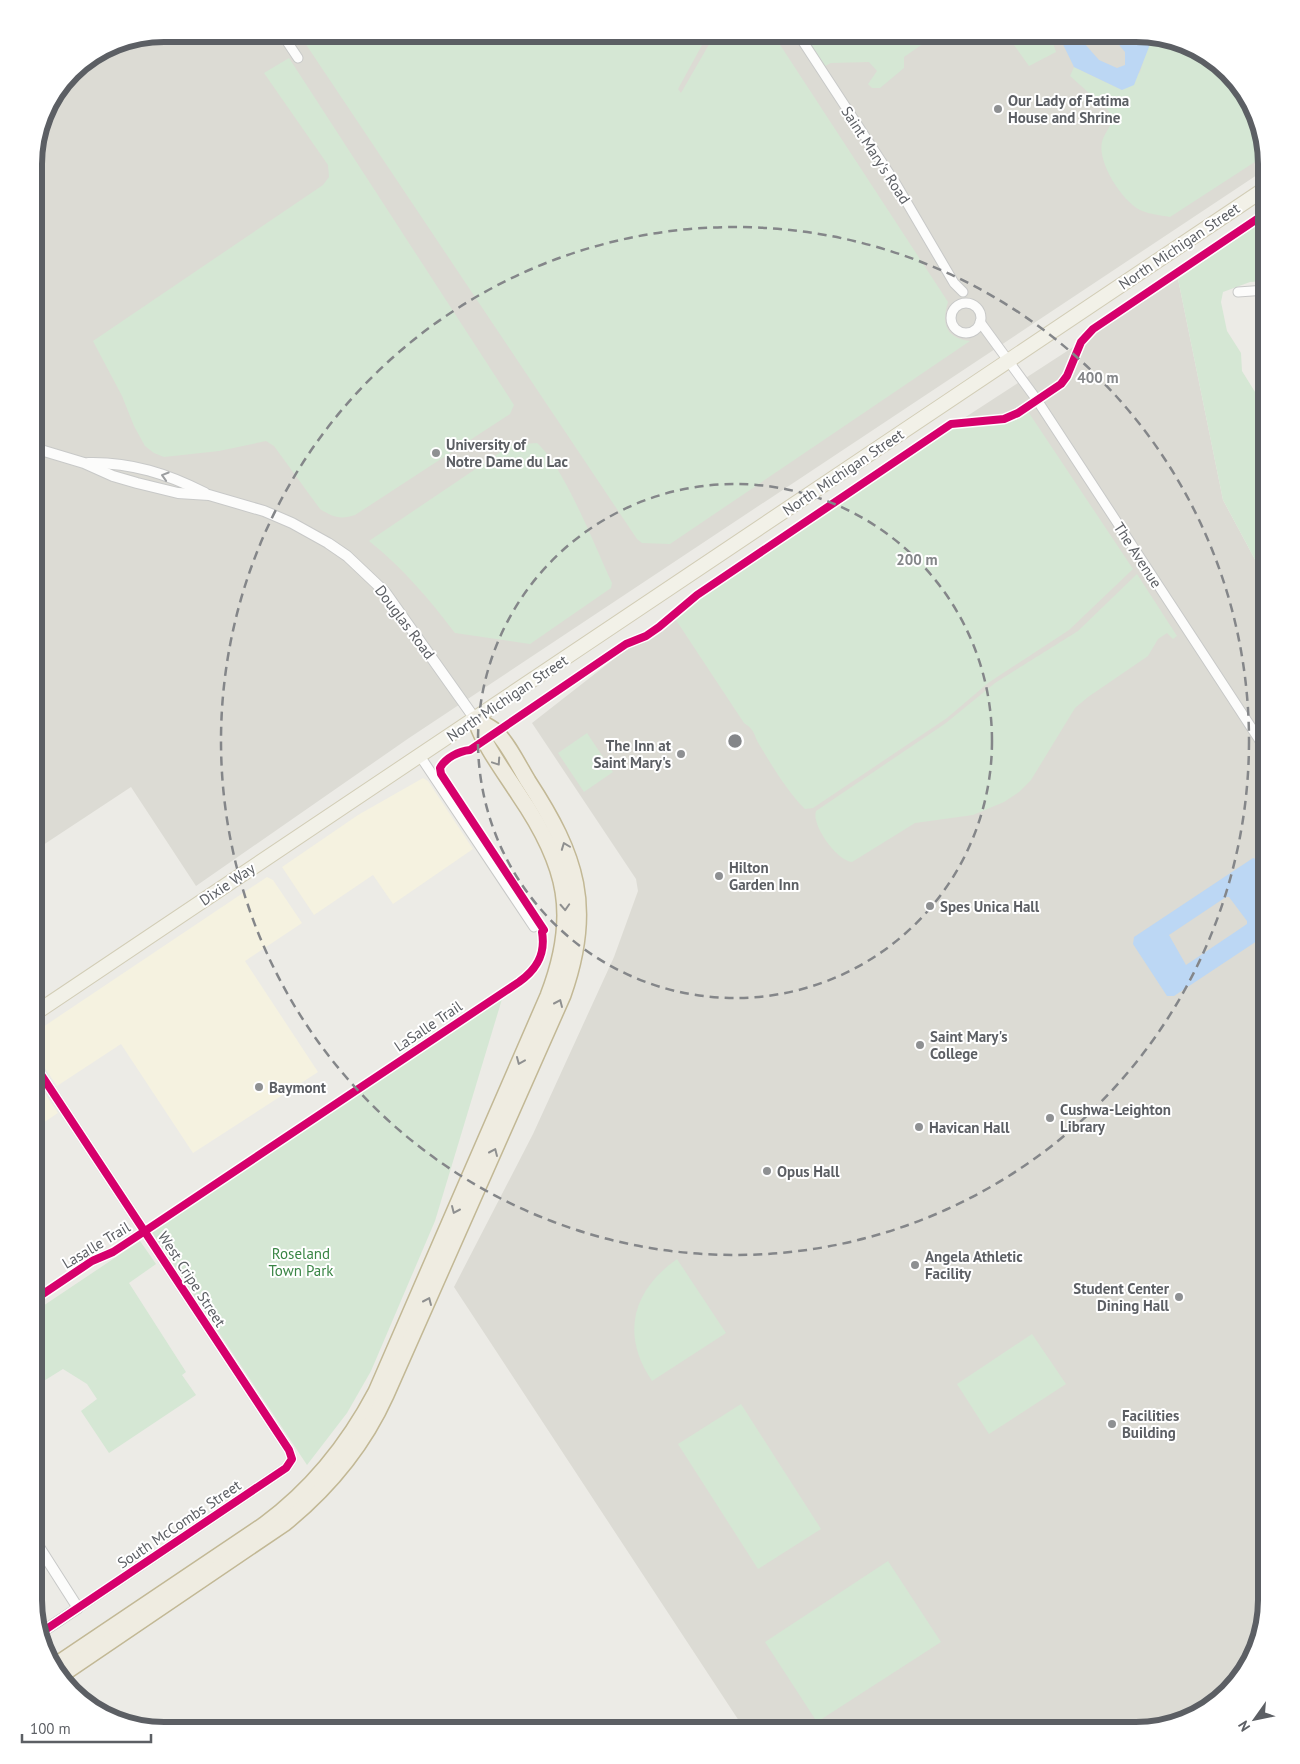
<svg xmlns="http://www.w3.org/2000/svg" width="1300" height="1764" font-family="'PT Sans',sans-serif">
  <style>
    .commercial { fill: #f5f2e0 }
    .education { fill: #dcdbd4 }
    .green { fill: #d5e7d4 }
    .water { fill: #bcd7f4; fill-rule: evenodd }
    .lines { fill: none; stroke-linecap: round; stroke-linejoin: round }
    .minor-casing { stroke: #c8c9c8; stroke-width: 11 }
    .tertiary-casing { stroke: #c8c9c8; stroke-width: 12 }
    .primary-casing { stroke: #d2cdb6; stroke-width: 16 }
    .motorway-casing { stroke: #c2b895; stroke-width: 18 }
    .minor { stroke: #fcfcfb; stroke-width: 9 }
    .tertiary { stroke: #fcfcfb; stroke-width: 10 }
    .primary { stroke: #f2f1e8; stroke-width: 14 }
    .motorway { stroke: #efece1; stroke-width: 15 }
    .cycleway-casing { stroke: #fff; stroke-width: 11 }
    .cycleway { stroke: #d6006c; stroke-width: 8 }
    .oneway { stroke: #9c9ea0 }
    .oneway2 { stroke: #8f9090 }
    .ring { fill: none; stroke: #848689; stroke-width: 2.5; stroke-dasharray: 9 6 }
    .poi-dot { fill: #8e9092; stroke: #fff; stroke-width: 2 }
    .labels { text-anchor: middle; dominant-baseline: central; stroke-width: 4; stroke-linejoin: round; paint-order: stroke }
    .poi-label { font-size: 15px; font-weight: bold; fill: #5c5f64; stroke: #fff; text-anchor: start }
    .street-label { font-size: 15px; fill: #5c5f64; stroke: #fff }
    .park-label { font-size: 15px; fill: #3a8545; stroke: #fff }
    .rim { fill: none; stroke: #5c5f64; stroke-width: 6 }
    .centre { fill: #848689; stroke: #fff; stroke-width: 2.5 }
    .ring-label { font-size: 15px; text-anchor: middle; font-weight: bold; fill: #848689; stroke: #fff; stroke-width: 4; stroke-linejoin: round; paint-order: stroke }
  </style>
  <rect width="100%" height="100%" fill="#ecebe6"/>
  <g class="commercial">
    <path d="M423 778 428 781 473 849 393 904 373 875 314 915 282 867 358 815Z"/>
    <path d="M267 877 273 880 302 923 245 961 318 1072 193 1153 121 1044 57 1086 34 1052V1033Z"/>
    <path d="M34 1077 58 1113 34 1129Z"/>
  </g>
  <g class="education">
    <path d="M164 34H1144L1201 51 1249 99 1266 169 409 738 196 886 131 787 34 851V155L47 106 78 66 114 44Z"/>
    <path d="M1178 279 1223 500 1266 580V1600L1249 1665 1201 1713 1136 1730H745L454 1287 533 1134 614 957 638 891 636 879 532 723 656 626 678 604Z"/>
  </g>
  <g class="green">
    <path d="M299 34H708L678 89 681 93 715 34H773L948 302C941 324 946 338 970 341L670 544 642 543 637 539Z"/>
    <path d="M804 34H950L930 39 904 57V68L880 88H872L868 84 877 71 869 62 831 63 825 66Z"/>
    <path d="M1029 34H1050L1056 52 1029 66 1014 45Z"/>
    <path d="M1151 36 1201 51 1249 99 1264 156 1170 217C1160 215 1148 214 1140 210 1122 201 1097 162 1102 142 1106 128 1116 125 1108 110L1070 76 1074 67 1122 90 1140 72Z"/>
    <path d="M289 58 514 405 510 414 355 515C340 520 333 517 320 509L274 446 266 441 219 451 164 457 154 453 145 446 134 426 122 396 93 341 323 185 329 177 328 165 264 73Z"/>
    <path d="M1266 219V281L1250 282 1223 292 1221 302 1227 331 1241 353 1242 371 1260 400 1258 415 1266 422V580L1223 500 1178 279Z"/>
    <path d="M34 286C52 326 44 365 34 406Z"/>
    <path d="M1024 413H1029L1133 569 1069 630 988 683 947 718 813 808 805 809C787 791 772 766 759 744 753 734 756 731 744 723L674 617 693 601 951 428C975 419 1001 426 1024 413Z"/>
    <path d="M537 443C565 468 595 547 612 583L611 588 530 644 455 633C429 599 403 568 369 541L511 445Z"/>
    <path d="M1137 574 1177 636 1173 639 1167 633 1158 639 1148 656 1088 697 1075 708 1031 780 1019 792 1004 802 973 815 915 823 852 862C837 861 811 825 816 811L946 723 995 683 1078 631Z"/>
    <path d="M587 733 613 772 584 792 558 753Z"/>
    <path d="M502 999 435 1221 371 1371 347 1413 307 1465 152 1232Z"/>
    <path d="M140 1241 156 1264 129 1283 186 1372 182 1375 196 1395 109 1453 81 1411 97 1399 87 1384 63 1369 34 1387V1349L45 1341 37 1310Z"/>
    <path d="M677 1259 726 1333 652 1381C620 1334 633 1290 677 1259Z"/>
    <path d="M1032 1334 1066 1384 989 1434 957 1384Z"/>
    <path d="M741 1404 821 1529 758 1569 678 1444Z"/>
    <path d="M888 1561 941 1642 817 1722 765 1642Z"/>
  </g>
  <g class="water">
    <path d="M1058 34H1076L1099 60 1117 68 1125 65V52L1110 34 1151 36 1149 47 1134 85 1122 90 1074 67Z"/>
    <path d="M1253 858 1259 860 1266 872V935L1174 996H1167L1133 944 1134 937ZM1226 897H1229L1247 921V924L1186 965 1169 935Z"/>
  </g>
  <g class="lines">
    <g class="minor-casing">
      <g id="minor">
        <path d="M282 34 298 58"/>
        <path d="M798 34 896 184 954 283 963 292"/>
        <path d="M1238 292 1266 290"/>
        <circle cx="966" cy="318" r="15"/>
        <path d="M980 322 1037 400 1266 750"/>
        <path d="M420 756 534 927"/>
        <path d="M34 1064 289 1450 292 1459 286 1468 78 1608"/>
      </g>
    </g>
    <g class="tertiary-casing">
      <g id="tertiary">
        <path d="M34 448 84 463 113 476 137 483 178 493 209 495 264 511 292 523 328 543 347 556 385 592 475 719"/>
        <path d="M88 463C131 462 168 474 205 493"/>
        <path d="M34 1539 78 1608 42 1632"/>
      </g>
    </g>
    <g class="primary-casing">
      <path id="primary" d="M34 1014 1266 188"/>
    </g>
    <g class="motorway-casing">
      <g id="motorway">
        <path d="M53 1667 264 1525C313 1489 348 1445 376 1392L548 996C579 916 567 865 519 795 503 770 485 747 475 719"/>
        <path d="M61 1675 285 1523C328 1488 363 1446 386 1395L563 995C594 908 577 856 528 781 520 768 506 740 495 731 489 726 481 723 475 719"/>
      </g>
    </g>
    <use href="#minor" class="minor"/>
    <use href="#tertiary" class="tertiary"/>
    <use href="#primary" class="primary"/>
    <use href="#motorway" class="motorway"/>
    <g class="cycleway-casing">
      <g id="cycleway">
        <path d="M34 1064 289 1450 292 1459 286 1468 42 1632"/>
        <path d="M34 1300 92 1261 113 1252 148 1229 519 982C536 970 546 955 542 932L544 930 441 774 440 768C445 758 459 751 470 750L626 644 646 636 659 627 697 595 951 424 1004 419 1018 413 1061 384 1067 376 1081 342 1093 329 1266 213"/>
      </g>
    </g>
    <use href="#cycleway" class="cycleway"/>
  </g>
  <defs><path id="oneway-chevron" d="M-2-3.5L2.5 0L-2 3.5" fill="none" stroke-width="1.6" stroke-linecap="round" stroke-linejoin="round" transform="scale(1.25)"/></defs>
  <use class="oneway" href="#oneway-chevron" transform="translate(165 476) rotate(-163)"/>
  <g class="oneway2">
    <use href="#oneway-chevron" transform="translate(497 762) rotate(56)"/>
    <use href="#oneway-chevron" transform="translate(565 846) rotate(-111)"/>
    <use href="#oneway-chevron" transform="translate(565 907) rotate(87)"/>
    <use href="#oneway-chevron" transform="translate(559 1003) rotate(-66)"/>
    <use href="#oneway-chevron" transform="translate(520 1061) rotate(113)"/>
    <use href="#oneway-chevron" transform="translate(494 1152) rotate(-66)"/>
    <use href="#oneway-chevron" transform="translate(455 1210) rotate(114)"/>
    <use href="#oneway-chevron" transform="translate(428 1301) rotate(-66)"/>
  </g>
  <g class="ring">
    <circle cx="735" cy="741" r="257"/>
    <circle cx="735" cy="741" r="514"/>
  </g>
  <g class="poi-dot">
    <circle cx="998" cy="109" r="5"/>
    <circle cx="436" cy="453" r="5"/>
    <circle cx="681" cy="754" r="5"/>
    <circle cx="719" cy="876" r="5"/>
    <circle cx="930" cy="906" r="5"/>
    <circle cx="920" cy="1045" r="5"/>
    <circle cx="259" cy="1087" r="5"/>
    <circle cx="1050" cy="1118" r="5"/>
    <circle cx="919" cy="1127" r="5"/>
    <circle cx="767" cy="1171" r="5"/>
    <circle cx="915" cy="1265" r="5"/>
    <circle cx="1179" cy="1297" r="5"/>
    <circle cx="1112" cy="1424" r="5"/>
  </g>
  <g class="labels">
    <g class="poi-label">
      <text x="1008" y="100">Our Lady of Fatima<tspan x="1008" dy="17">House and Shrine</tspan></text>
      <text x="446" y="444">University of<tspan x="446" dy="17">Notre Dame du Lac</tspan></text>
      <text x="671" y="745" text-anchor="end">The Inn at<tspan x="671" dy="17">Saint Mary's</tspan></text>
      <text x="729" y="867">Hilton<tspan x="729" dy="17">Garden Inn</tspan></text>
      <text x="940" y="906">Spes Unica Hall</text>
      <text x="930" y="1036">Saint Mary's<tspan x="930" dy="17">College</tspan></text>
      <text x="269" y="1087">Baymont</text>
      <text x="1060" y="1109">Cushwa-Leighton<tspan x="1060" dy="17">Library</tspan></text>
      <text x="929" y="1127">Havican Hall</text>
      <text x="777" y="1171">Opus Hall</text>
      <text x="925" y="1256">Angela Athletic<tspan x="925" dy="17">Facility</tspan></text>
      <text x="1169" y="1288" text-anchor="end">Student Center<tspan x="1169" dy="17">Dining Hall</tspan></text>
      <text x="1122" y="1415">Facilities<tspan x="1122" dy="17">Building</tspan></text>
    </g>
    <g class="street-label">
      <text transform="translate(876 155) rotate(57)">Saint Mary's Road</text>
      <text transform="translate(1179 246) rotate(-34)">North Michigan Street</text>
      <text transform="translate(843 472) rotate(-34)">North Michigan Street</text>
      <text transform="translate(1138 555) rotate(57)">The Avenue</text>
      <text transform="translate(405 622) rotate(53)">Douglas Road</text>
      <text transform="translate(507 698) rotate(-34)">North Michigan Street</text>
      <text transform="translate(227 884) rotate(-34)">Dixie Way</text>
      <text transform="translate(428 1026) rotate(-34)">LaSalle Trail</text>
      <text transform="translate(96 1245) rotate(-31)">Lasalle Trail</text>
      <text transform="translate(192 1279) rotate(57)">West Cripe Street</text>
      <text transform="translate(179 1524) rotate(-34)">South McCombs Street</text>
    </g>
    <g class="park-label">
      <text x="301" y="1253">Roseland<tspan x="301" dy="17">Town Park</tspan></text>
    </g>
  </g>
  <path d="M0 0H1300V1764H0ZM164 42H1136A122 122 0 0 1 1258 164V1600A122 122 0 0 1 1136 1722H164A122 122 0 0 1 42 1600V164A122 122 0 0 1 164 42Z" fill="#fff" fill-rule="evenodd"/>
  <path class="rim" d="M164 42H1136A122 122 0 0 1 1258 164V1600A122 122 0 0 1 1136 1722H164A122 122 0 0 1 42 1600V164A122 122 0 0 1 164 42Z"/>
  <circle cx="735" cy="741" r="8" class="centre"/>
  <g class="ring-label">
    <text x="1098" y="383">400 m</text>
    <text x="917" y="565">200 m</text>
  </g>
  <g transform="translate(1255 1719) rotate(237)" stroke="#ffffff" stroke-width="4" paint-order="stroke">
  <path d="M0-4L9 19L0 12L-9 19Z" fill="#5c5f64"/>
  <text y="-8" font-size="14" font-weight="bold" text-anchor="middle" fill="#5c5f64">N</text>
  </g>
  <path d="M22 1734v8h129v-8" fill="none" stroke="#5c5f64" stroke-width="2.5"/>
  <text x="30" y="1734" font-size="15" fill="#5c5f64" stroke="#ffffff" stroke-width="4" paint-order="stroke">100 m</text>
</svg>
